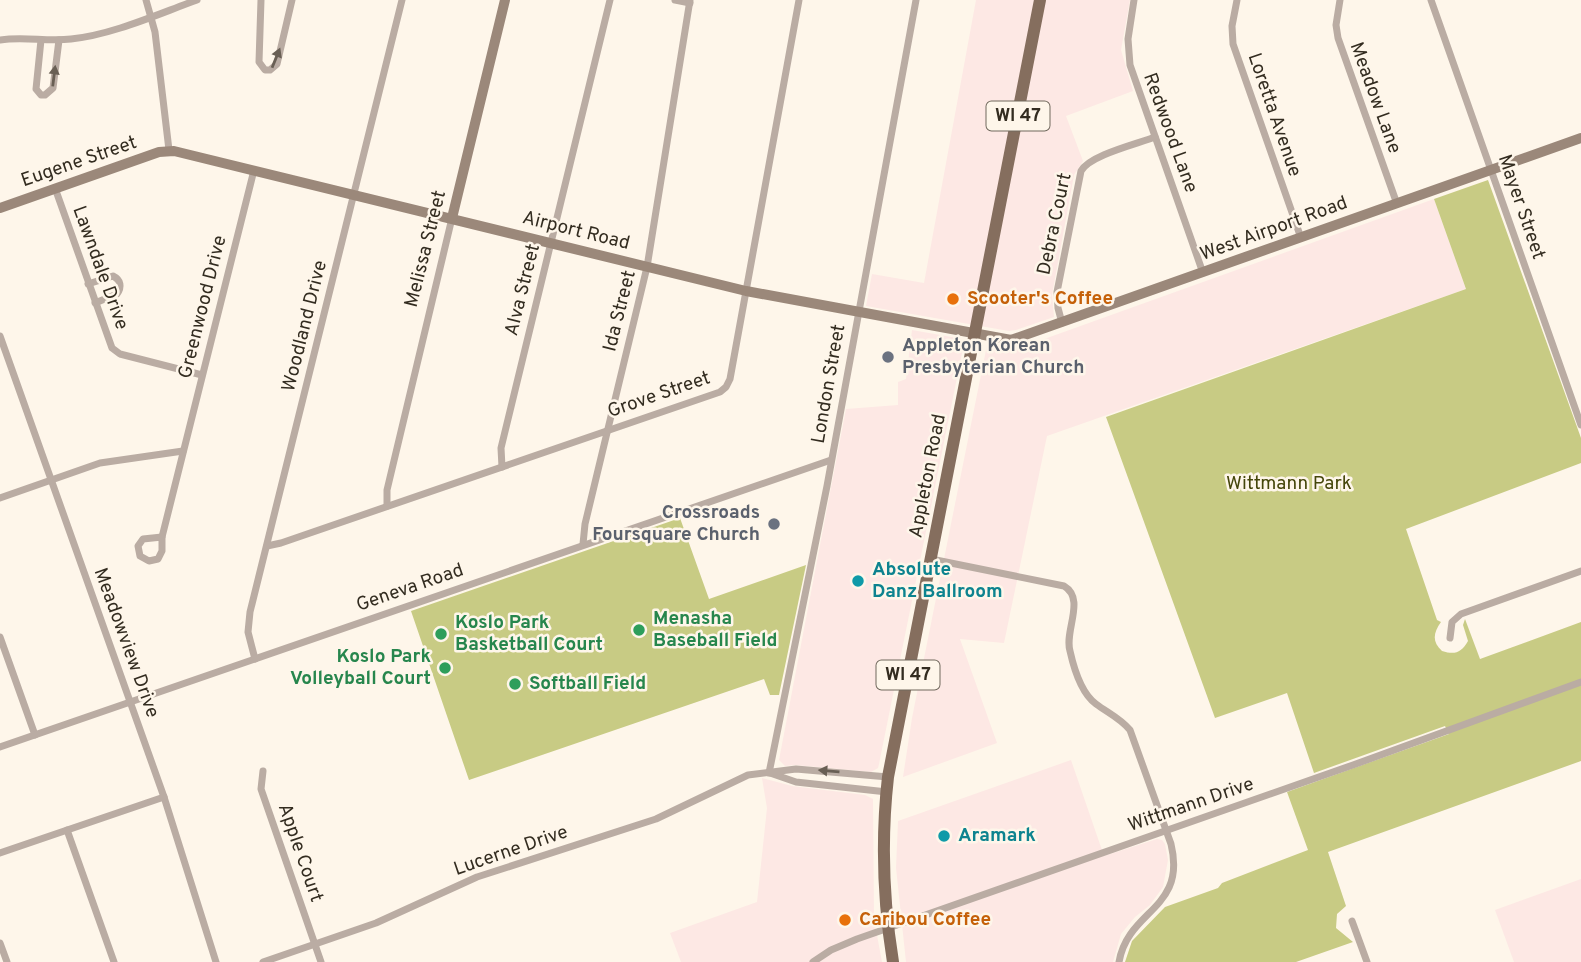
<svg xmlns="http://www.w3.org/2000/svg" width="1581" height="962" font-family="Overpass,sans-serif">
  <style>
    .commercial { fill: #fde8e4 }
    .green { fill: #c8cb84 }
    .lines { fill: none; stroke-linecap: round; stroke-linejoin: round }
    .street { stroke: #baaca3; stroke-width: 7 }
    .secondary { stroke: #9b887a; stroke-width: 10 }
    .primary { stroke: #856e5e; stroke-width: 12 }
    .oneway { fill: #695f54 }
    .food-dot { fill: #e8710a; stroke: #fef6ea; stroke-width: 2.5 }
    .worship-dot { fill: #6b7280; stroke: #fef6ea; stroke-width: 2.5 }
    .culture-dot { fill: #0f9aa8; stroke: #fef6ea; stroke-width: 2.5 }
    .leisure-dot { fill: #2e9e5b; stroke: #fef6ea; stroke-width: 2.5 }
    .labels { text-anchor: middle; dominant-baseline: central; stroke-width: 5; stroke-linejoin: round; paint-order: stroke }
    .shield { fill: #fef6ea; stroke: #70695d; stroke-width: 2 }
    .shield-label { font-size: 18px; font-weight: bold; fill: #332c20 }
    .street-label { font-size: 19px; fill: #332c20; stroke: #fef6ea }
    .food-label { font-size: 19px; font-weight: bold; fill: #c56008; stroke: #fef6ea; text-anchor: start }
    .worship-label { font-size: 19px; font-weight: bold; fill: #5b616d; stroke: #fef6ea; text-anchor: start }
    .park-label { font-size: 19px; fill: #45460a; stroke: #fef6ea }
    .culture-label { font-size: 19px; font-weight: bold; fill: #0d838f; stroke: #fef6ea; text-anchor: start }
    .leisure-label { font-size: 19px; font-weight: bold; fill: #27864d; stroke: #fef6ea; text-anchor: start }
  </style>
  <rect width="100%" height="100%" fill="#fef6ea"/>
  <g class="commercial">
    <path d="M976 0H1130L1121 50 1133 91 1066 116 1083 161 1074 175 1052 295 1054 317 1016 330 1009 331 866 306 872 274 924 283Z"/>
    <path d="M1434 199 1466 289 1047 436 1004 643 960 639 997 743 903 777 912 718 987 345 1022 347Z"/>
    <path d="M912 330 957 338 963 348 879 764 878 768 871 772 795 765 785 766 779 760 846 409 898 405V382L906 379Z"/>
    <path d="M1071 760 1104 856 1157 839 1162 840 1165 844 1168 860 1163 887 1150 905 1135 917 1121 934 1113 962H906L896 868 898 821Z"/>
    <path d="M762 778 792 786 865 795 873 799 874 919 882 962H681L670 933 757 902 767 808Z"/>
    <path d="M1581 879V962H1514L1495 910Z"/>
  </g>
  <g class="green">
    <path d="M1488 180 1581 438V463L1406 529 1437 620 1441 622C1433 633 1432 642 1442 651 1455 655 1461 653 1468 641L1463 625 1465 619 1480 659 1581 622V761L1328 852 1346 906 1337 914 1336 928 1353 942 1296 962H1125L1132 941 1165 907 1218 888 1222 883 1308 850 1287 792 1449 734 1445 726 1314 773 1287 693 1215 718 1106 417 1466 289 1434 199Z"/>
    <path d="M680 518 709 599 806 565 779 695H770L764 679 469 780 411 611Z"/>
  </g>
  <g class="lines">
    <g class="street">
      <path d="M146 0 155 32 169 150"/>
      <path d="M261 0 259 62 265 70H270L277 64 292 0"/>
      <path d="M675 0 690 3"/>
      <path d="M1134 0 1128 39 1130 65 1203 273"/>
      <path d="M1237 0 1232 26 1233 44 1301 238"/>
      <path d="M1340 0 1336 25 1338 38 1397 204"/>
      <path d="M1431 0 1581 425"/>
      <path d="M0 40C24 36 47 42 71 39 112 35 158 14 197 0"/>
      <path d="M41 40 36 89 41 95H45L53 88 59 40"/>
      <path d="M55 188 112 348 120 354 202 375"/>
      <path d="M88 284 113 276C121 280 122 287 117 294L95 303"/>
      <path d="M1062 323 1058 308 1057 292 1081 171C1090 155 1137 144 1155 137"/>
      <path d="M0 336 164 797 216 962"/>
      <path d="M502 467 501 448 610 0"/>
      <path d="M0 498 100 463 183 451"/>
      <path d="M387 506V490L452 218"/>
      <path d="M162 537 254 170"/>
      <path d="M162 537V551L158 559 149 561 140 556 138 546 143 539Z"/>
      <path d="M583 544 585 524 647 267 690 0"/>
      <path d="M267 546 281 543 720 392 726 387 730 379 799 0"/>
      <path d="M931 559 1064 586C1086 599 1064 631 1070 651 1074 669 1081 693 1096 704 1108 713 1120 718 1130 730L1171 844C1187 910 1128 909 1119 962"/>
      <path d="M0 637 35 735"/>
      <path d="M1450 638 1452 622 1461 614 1581 571"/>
      <path d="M255 659 248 632 250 612 402 0"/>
      <path d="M0 747 831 460"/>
      <path d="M263 771 261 789 321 962"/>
      <path d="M769 773 827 486 916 0"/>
      <path d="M770 773 796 782 887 792"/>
      <path d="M67 830 114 962"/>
      <path d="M0 853 164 797"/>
      <path d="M1352 921 1367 962"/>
      <path d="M0 943 7 962"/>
      <path d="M263 962 376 923 477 877 656 819 748 775 796 769 888 777"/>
      <path d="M813 962 831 950 857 939 1353 765 1581 682"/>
    </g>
    <g class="secondary">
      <path d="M0 208 159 152 174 151 746 291 1011 340 1581 138"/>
      <path d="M452 218 505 0"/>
    </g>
    <path class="primary" d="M893 962C883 900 881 839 888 777L1040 0"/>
  </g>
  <defs><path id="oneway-solid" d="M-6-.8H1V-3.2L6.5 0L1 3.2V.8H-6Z" transform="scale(1.75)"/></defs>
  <g class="oneway">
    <use href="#oneway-solid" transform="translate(276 58) rotate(-68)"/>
    <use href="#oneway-solid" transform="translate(54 76) rotate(-83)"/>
    <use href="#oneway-solid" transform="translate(829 771) rotate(-175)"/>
  </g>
  <g class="food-dot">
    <circle cx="953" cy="299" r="7"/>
    <circle cx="845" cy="920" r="7"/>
  </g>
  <g class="worship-dot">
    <circle cx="888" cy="357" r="7"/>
    <circle cx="774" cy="524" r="7"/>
  </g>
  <g class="culture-dot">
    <circle cx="858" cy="581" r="7"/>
    <circle cx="944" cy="836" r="7"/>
  </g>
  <g class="leisure-dot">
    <circle cx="639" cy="630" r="7"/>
    <circle cx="441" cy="634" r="7"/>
    <circle cx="445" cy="668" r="7"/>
    <circle cx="515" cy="684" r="7"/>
  </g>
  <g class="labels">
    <g class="shield">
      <rect x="986.5" y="101.5" width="63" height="29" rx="5"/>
      <rect x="876.5" y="660.5" width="63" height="29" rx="5"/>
    </g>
    <g class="shield-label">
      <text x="1018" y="116">WI 47</text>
      <text x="908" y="675">WI 47</text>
    </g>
    <g class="street-label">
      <text transform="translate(1375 98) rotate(70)">Meadow Lane</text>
      <text transform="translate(1274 115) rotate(71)">Loretta Avenue</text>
      <text transform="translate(1170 133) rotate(70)">Redwood Lane</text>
      <text transform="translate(79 162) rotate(-19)">Eugene Street</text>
      <text transform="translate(1521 207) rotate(71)">Mayer Street</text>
      <text transform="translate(1055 224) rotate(-78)">Debra Court</text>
      <text transform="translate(1274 229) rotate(-20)">West Airport Road</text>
      <text transform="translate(576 231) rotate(14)">Airport Road</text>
      <text transform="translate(426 249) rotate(-76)">Melissa Street</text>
      <text transform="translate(100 268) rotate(70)">Lawndale Drive</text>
      <text transform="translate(523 290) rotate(-76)">Alva Street</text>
      <text transform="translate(203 307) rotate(-76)">Greenwood Drive</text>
      <text transform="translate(620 311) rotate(-76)">Ida Street</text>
      <text transform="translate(305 326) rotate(-76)">Woodland Drive</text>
      <text transform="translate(829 384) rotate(-80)">London Street</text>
      <text transform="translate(659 395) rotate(-19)">Grove Street</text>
      <text transform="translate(928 476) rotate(-79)">Appleton Road</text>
      <text transform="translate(410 588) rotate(-19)">Geneva Road</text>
      <text transform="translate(126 643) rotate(70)">Meadowview Drive</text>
      <text transform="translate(1191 805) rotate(-19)">Wittmann Drive</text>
      <text transform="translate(511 851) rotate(-19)">Lucerne Drive</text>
      <text transform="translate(300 853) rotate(71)">Apple Court</text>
    </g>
    <g class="food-label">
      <text x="967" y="299">Scooter's Coffee</text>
      <text x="859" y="920">Caribou Coffee</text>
    </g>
    <g class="worship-label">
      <text x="902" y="346">Appleton Korean<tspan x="902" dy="22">Presbyterian Church</tspan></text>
      <text x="760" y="513" text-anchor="end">Crossroads<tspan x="760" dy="22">Foursquare Church</tspan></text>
    </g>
    <g class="park-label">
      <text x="1289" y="484">Wittmann Park</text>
    </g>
    <g class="culture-label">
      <text x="872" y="570">Absolute<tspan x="872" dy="22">Danz Ballroom</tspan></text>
      <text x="958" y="836">Aramark</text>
    </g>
    <g class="leisure-label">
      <text x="653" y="619">Menasha<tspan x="653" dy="22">Baseball Field</tspan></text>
      <text x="455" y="623">Koslo Park<tspan x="455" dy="22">Basketball Court</tspan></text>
      <text x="431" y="657" text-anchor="end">Koslo Park<tspan x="431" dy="22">Volleyball Court</tspan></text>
      <text x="529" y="684">Softball Field</text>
    </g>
  </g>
</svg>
